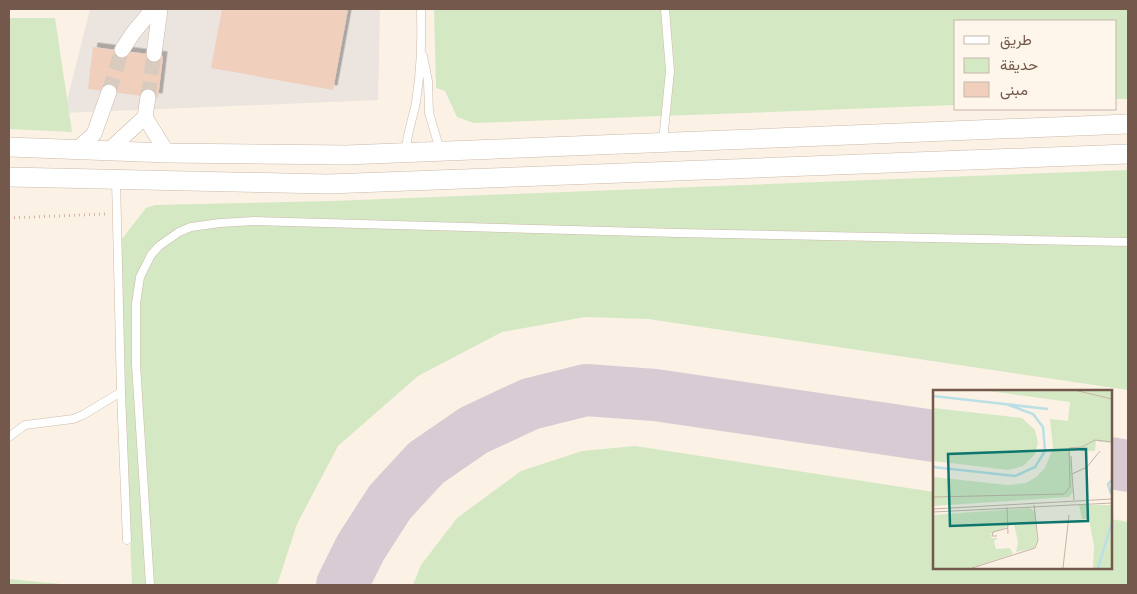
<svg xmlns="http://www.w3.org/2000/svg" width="1137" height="594" font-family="'Sofia Sans Condensed',Vazirmatn,sans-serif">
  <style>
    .industrial { fill: #ebe4df }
    .green { fill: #d4e8c4 }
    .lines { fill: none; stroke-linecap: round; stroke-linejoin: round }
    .taxiway { stroke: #d8cbd4; stroke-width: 52 }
    .building { fill: #f0cfbd; filter: url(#shadow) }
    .minor-tunnel { stroke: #d9ccbe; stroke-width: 15; stroke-dasharray: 15 8; stroke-linecap: butt }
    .service-casing { stroke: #ccb9ab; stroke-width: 9 }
    .minor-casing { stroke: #ccb9ab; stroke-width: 16 }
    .tertiary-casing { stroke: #ccb9ab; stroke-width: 20 }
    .path { stroke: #d4b3a0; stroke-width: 3; stroke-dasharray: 1 4; stroke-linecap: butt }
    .service { stroke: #fff; stroke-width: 8 }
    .minor { stroke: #fff; stroke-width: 15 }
    .tertiary { stroke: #fff; stroke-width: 19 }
    .inset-river { fill: none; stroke: #badfe4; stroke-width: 2.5 }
    .inset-road { fill: none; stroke: #c5b4a7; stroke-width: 1 }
    .view { fill: #0f766e; fill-opacity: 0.15; stroke: #0f766e; stroke-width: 2.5 }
    .inset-edge { fill: none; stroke: #73584b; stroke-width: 2.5 }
  </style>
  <defs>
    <filter id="shadow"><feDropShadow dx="4.5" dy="-4.5" stdDeviation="0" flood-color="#0004"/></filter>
  </defs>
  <rect width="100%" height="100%" fill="#fbf2e5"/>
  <path class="industrial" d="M90 9H380L378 100 64 113Z"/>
  <g class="green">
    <path d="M434 9H1128V99H1116V21H956V105L474 123 457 117 445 91 436 88Z"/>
    <path d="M9 18H55L72 132 9 129Z"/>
    <path d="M1128 170V390L648 319 585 317 502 332 418 376 338 446 297 524 277 585H132L118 244 146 208 155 205 332 201Z"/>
    <path d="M635 446 934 492V568H1111V519L1128 522V585H413L421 565 457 518 521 471 582 451Z"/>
    <path d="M9 579 71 585H9Z"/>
  </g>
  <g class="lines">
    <g class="taxiway">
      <path d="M1111 463 1128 466"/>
      <path d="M342 585 361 547 390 502 426 463 474 430 530 404 586 390 655 395 934 436"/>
    </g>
  </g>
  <g class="building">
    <path d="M222 9H348L333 90 211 68Z"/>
    <path d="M93 47 163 56 158 98 88 89Z"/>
  </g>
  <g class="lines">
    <g class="minor-tunnel">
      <path d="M109 92 122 50"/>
      <path d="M148 97 154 54"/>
    </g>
    <g class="service-casing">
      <g id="service">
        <path d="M423 56 428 81 429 113 440 150"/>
        <path d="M663 141 670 71 665 9"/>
        <path d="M406 152C406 135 413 119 416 102 421 71 422 40 421 9"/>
        <path d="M121 392 127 540"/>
        <path d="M9 437 25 425 73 419 83 415 121 392 116 180"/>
        <path d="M150 585 136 364V304L140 277 151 255 159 246 179 232 191 227 220 223 254 221 678 233 1128 242"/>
      </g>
    </g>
    <g class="minor-casing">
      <g id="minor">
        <path d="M122 50 133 33 153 9"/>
        <path d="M154 54 160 9"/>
        <path d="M148 97 145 117 167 153"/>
        <path d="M77 149 94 134 109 92"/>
        <path d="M108 151 145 117"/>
      </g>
    </g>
    <g class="tertiary-casing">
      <g id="tertiary">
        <path d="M9 147 167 153 346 155 1128 124"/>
        <path d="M9 177 328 184 1128 154"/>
      </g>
    </g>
    <path class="path" d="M9 218 105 214"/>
    <use href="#service" class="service"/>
    <use href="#minor" class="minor"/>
    <use href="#tertiary" class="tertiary"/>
  </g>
  <g transform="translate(933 390)">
    <rect width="179" height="179" fill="#fbf2e5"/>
    <path d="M48 0H179V53L163 51 162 61 137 60 140 102 136 107 0 116V87L75 95 93 93 103 87 112 78 120 58 117 29 135 31 137 12ZM0 18 89 28 102 40 105 53 102 64 90 76 76 80 0 71ZM146 115H179V178H160L161 156 156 129H149ZM97 118 102 122 104 151 101 158 83 162 85 152 81 134 57 144 59 148H65L61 151 63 159 77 158 80 164 38 178H0V125Z" fill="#d4e8c4"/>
    <path class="inset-river" d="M0 6 115 19M0 77 82 86 102 77 112 61 110 37 100 24 73 14M178 104 175 94 179 90M165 178 179 132"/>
    <path class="inset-road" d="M141 0 179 9M138 66 139 84M0 107 131 104 137 97 136 58 149 57 162 50 179 52M141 110 139 84 154 77 167 61M74 117 75 144M0 119 179 109M0 122 179 113M64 146H59L60 142 75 138M39 178 102 158 105 150 101 115M130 178 136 125"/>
    <path class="view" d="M153 59 155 131 17 136 15 64Z"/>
    <rect width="179" height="179" class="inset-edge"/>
  </g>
  <rect width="1137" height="594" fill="none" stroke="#73584b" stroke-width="20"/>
  <rect x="954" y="20" width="162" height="90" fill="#fef6eb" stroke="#c6b7ab"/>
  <rect x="964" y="36" width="25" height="8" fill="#ffffff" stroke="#c6b7ab"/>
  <text x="1000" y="45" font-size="15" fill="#73584b">طريق</text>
  <rect x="964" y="58" width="25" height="15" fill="#d4e8c4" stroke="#c6b7ab"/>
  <text x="1000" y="70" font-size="15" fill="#73584b">حديقة</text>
  <rect x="964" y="82" width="25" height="15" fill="#f0cfbd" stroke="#c6b7ab"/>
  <text x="1000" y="95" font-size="15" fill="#73584b">مبنى</text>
</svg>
